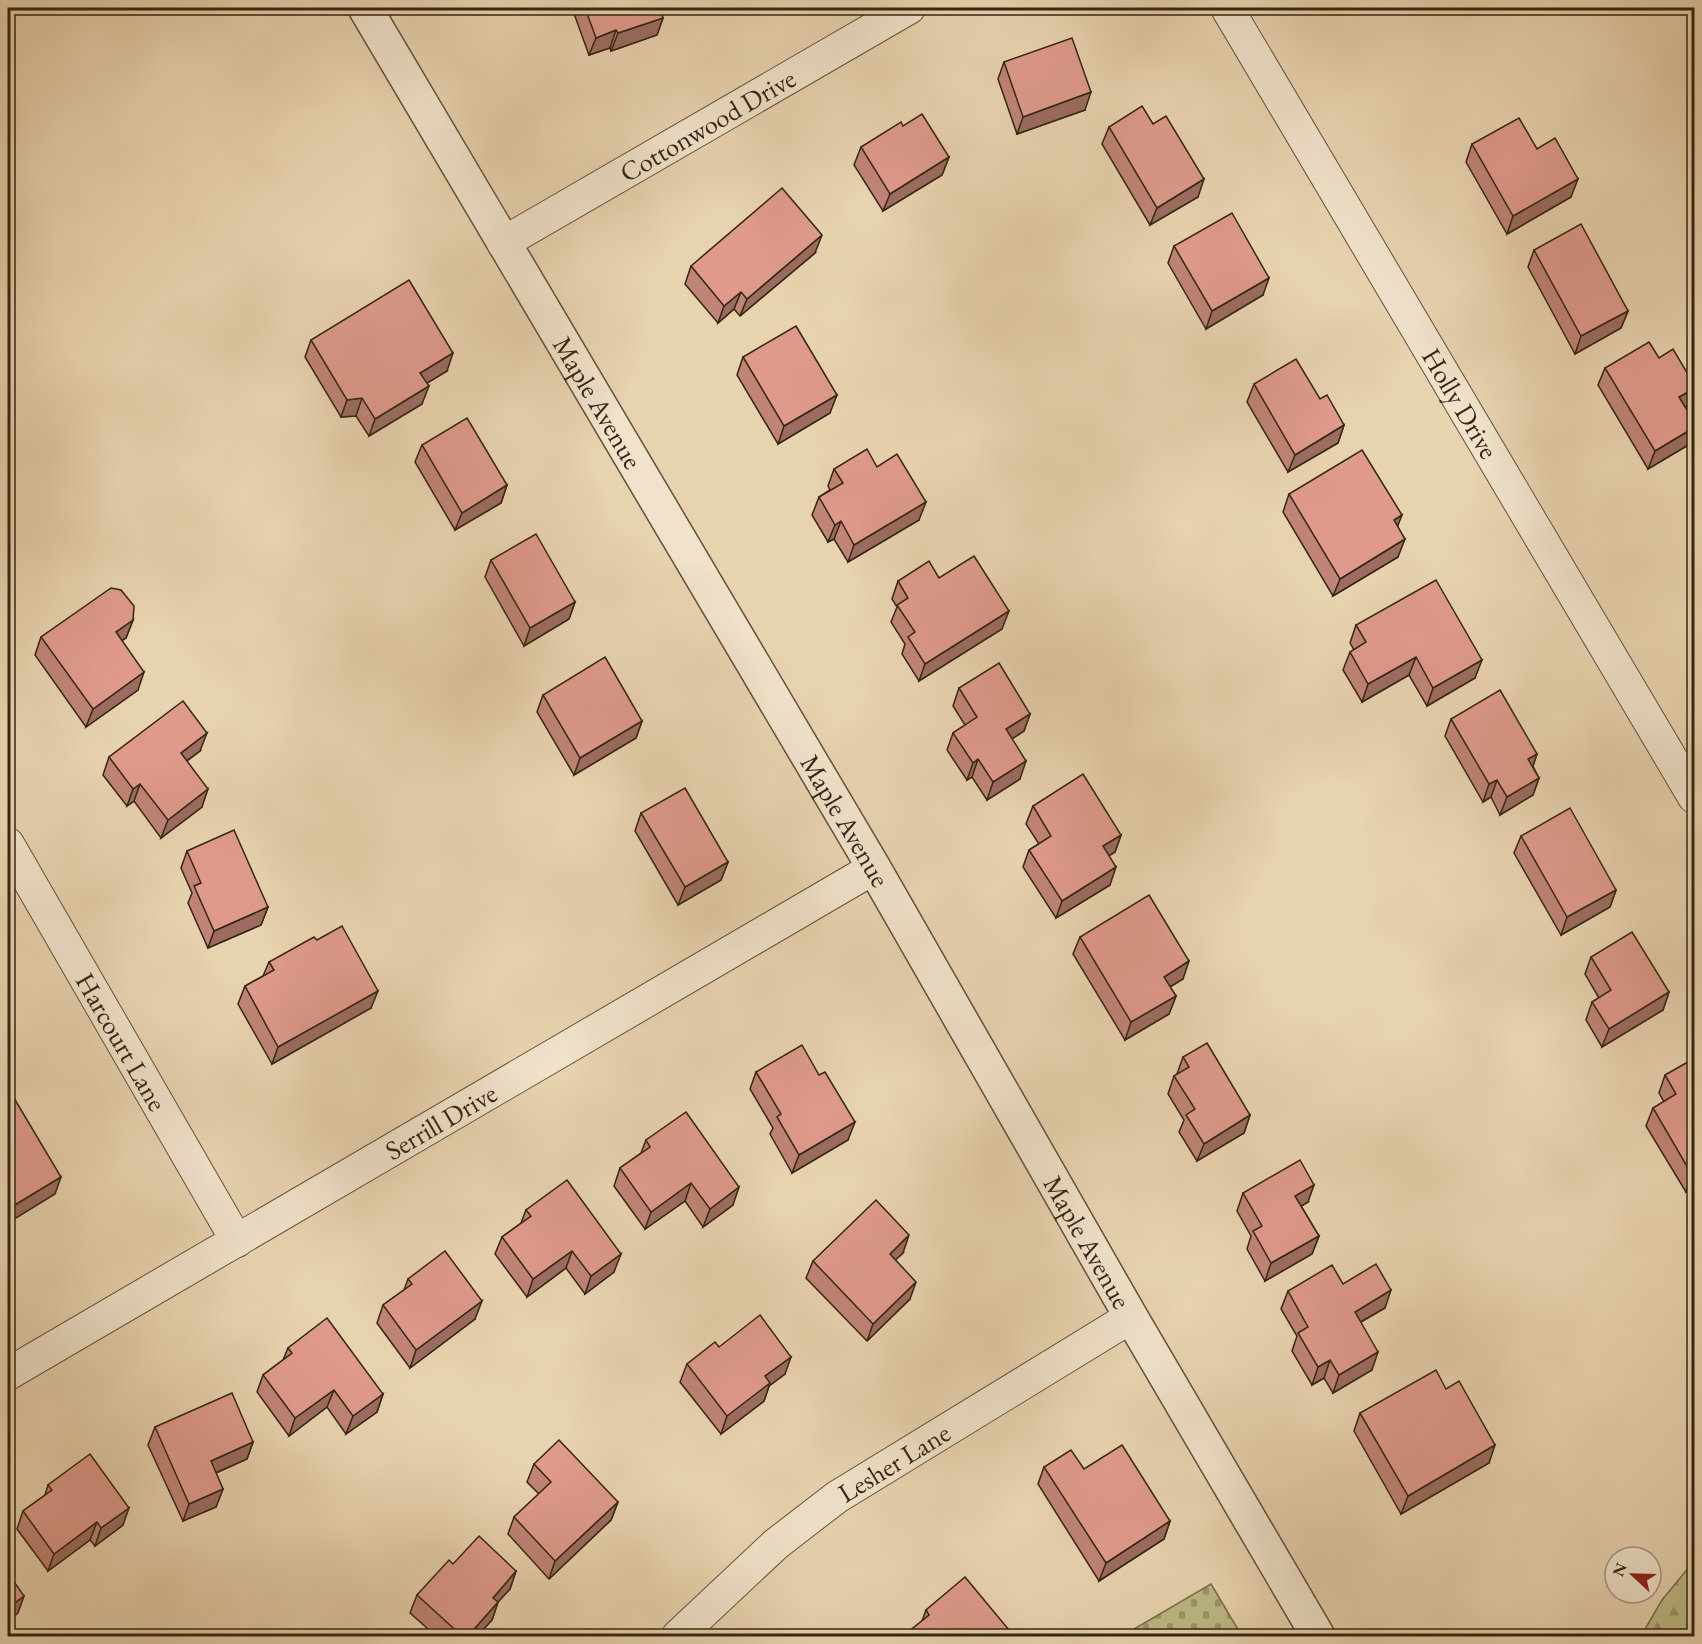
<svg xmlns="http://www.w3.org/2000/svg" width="1702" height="1644" font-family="'EB Garamond',serif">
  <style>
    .forest { fill: url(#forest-firs); stroke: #78704c; stroke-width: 1.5 }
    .cemetery { fill: url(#cemetery-stones); stroke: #78704c; stroke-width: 1.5 }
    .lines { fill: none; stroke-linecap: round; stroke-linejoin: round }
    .minor-casing { stroke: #615138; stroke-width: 34 }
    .tertiary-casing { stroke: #615138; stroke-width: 36 }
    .minor { stroke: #f0e2cb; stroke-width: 32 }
    .tertiary { stroke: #f0e2cb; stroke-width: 33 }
    .wall { fill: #c08478; stroke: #342611; stroke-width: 1.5 }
    .shaded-wall { fill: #9c6c62; stroke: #342611; stroke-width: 1.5 }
    .building { fill: #df9a8c; stroke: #342611; stroke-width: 1.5 }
    .labels { text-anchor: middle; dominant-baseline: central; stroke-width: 4.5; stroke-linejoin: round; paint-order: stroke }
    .street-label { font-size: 27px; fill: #342611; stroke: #f0e2cb }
  </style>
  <defs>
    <pattern id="forest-firs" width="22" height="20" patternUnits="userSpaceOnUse" patternTransform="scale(1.5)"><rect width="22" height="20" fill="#bdba86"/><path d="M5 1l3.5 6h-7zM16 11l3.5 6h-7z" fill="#9a976c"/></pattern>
    <pattern id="cemetery-stones" width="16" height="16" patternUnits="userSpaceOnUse" patternTransform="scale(1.5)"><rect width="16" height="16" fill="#bdba86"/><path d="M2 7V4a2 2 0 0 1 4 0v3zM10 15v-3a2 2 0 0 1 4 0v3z" fill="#9a976c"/></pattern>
  </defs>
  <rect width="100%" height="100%" fill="#e8d3af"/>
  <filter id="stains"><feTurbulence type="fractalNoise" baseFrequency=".00333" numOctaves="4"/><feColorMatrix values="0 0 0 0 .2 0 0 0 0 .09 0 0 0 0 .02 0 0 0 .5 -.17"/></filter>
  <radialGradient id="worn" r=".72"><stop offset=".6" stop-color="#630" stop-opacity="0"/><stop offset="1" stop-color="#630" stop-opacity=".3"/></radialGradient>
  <path class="forest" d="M1694 1561V1636H1641L1662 1600Z"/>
  <path class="cemetery" d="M1211 1584 1242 1636H1122Z"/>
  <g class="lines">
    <g class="minor-casing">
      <g id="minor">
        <path id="s1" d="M1227 8 1694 797"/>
        <path id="s2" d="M503 243 909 8"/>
        <path id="s3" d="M8 844 237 1241"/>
        <path id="s4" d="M8 1374 874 868"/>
        <path id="s5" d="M678 1636 776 1544 837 1497 1131 1317"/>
      </g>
    </g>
    <g class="tertiary-casing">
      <g id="tertiary">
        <path id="s6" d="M365 8 874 868 1131 1317 1318 1636"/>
      </g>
    </g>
    <use href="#minor" class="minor"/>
    <use href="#tertiary" class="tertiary"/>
  </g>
  <g class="wall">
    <path d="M572 8H659L663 18 657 35 611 51 610 48 589 55Z"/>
    <path d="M1004 62 1085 110 1017 134 998 79Z"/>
    <path d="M903 126 949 157 942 175 883 211 854 165 861 147Z"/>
    <path d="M1109 127 1198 197 1150 225 1102 144Z"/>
    <path d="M1472 144 1537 149 1571 197 1507 234 1466 162Z"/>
    <path d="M1174 246 1263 295 1206 329 1168 263Z"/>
    <path d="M1534 250 1628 311 1621 328 1575 354 1528 267Z"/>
    <path d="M815 253 740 316 734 309 718 323 685 284 691 266Z"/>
    <path d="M311 340 447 371 427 383 422 404 369 436 356 416 341 417 305 357Z"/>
    <path d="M743 357 830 413 778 444 737 375Z"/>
    <path d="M1659 358 1695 386V389L1689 405 1685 407 1695 423V431L1690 444 1648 469 1598 385 1605 368Z"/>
    <path d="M1254 384 1320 399 1344 425 1338 443 1288 472 1247 402Z"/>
    <path d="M422 445 507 485 501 503 455 530 415 462Z"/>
    <path d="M877 467 919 520 848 562 834 539 828 542 812 515 819 497 830 490 828 486 834 469Z"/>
    <path d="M1289 494 1397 527 1398 557 1333 596 1283 512Z"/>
    <path d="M491 560 575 602 569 619 524 646 485 577Z"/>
    <path d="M939 578 1002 629 919 681 902 654 905 644 891 622 897 607 892 599 898 581Z"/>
    <path d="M133 620 126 638 122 640 138 690 86 727 35 655 41 637Z"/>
    <path d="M1356 625 1475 678 1427 706 1409 675 1362 702 1343 670 1350 652 1354 650 1350 643Z"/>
    <path d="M959 688 1030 714 1024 731 1012 739 1020 779 987 800 972 777 967 780 947 750 953 733 965 725 953 706Z"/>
    <path d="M543 695 642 721 636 738 574 775 537 712Z"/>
    <path d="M1451 719 1537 754 1533 766 1539 778 1533 795 1500 815 1491 797 1483 802 1445 736Z"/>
    <path d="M200 751 187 761 202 807 161 838 134 801 127 806 103 775 109 757Z"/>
    <path d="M1033 806 1121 835 1115 852 1109 856 1110 885 1056 918 1023 867 1029 850 1039 844 1026 824Z"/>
    <path d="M641 813 728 862 721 880 678 905 635 831Z"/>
    <path d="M1521 836 1616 890 1610 907 1561 935 1514 853Z"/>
    <path d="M187 851 268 907 261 925 208 948 188 903 192 893 181 868Z"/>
    <path d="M1080 937 1183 979 1170 987 1176 996 1169 1014 1125 1040 1073 954Z"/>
    <path d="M1591 957 1669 992 1663 1010 1602 1047 1586 1020 1592 1002 1599 998 1585 974Z"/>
    <path d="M269 962 371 1008 272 1064 238 1004 245 986 263 976Z"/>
    <path d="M1183 1057 1250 1115 1244 1133 1197 1161 1179 1132 1184 1120 1168 1094 1174 1076 1177 1074Z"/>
    <path d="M1695 1058V1187L1686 1192 1646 1126 1653 1108 1664 1102 1659 1093 1665 1075Z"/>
    <path d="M756 1072 848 1140 792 1173 770 1134 773 1128 750 1089Z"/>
    <path d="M646 1140 733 1205 703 1227 685 1201 645 1229 614 1186 620 1168 641 1153Z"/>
    <path d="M1243 1193 1308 1202 1301 1206 1319 1236 1312 1254 1265 1281 1247 1249 1251 1236 1237 1211Z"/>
    <path d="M526 1210 614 1272 585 1294 566 1268 527 1297 495 1254 502 1237 521 1223Z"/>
    <path d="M903 1253 895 1260 910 1299 867 1341 806 1278 813 1261Z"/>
    <path d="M408 1279 475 1319 410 1368 377 1323 383 1305 404 1290Z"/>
    <path d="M1343 1284 1385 1308 1361 1322 1372 1370 1333 1393 1324 1378 1312 1385 1292 1351 1297 1336 1281 1309 1288 1291Z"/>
    <path d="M719 1347 785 1374 769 1386 764 1401 721 1434 680 1382 687 1364Z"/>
    <path d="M288 1348 383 1394 377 1412 346 1434 327 1407 289 1436 257 1392 263 1375 283 1360Z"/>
    <path d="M1360 1413 1489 1463 1401 1514 1354 1431Z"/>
    <path d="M155 1427 253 1442 247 1459 216 1473 223 1489 216 1507 183 1521 148 1445Z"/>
    <path d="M534 1464 618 1502 611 1520 549 1579 508 1534 514 1517 539 1494 527 1482Z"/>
    <path d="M1044 1467 1170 1521 1164 1539 1099 1581 1038 1484Z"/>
    <path d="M48 1485 123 1525 95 1546 90 1540 48 1571 17 1529 23 1511 45 1495Z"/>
    <path d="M453 1564 516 1571 510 1589 498 1602 492 1620 477 1636H436L410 1613 417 1595Z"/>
    <path d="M926 1610 1014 1636 922 1621Z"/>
  </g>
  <g class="shaded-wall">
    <path d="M663 18 657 35 611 51 618 33Z"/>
    <path d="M616 30 610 48 589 55 596 38Z"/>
    <path d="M1091 92 1085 110 1017 134 1023 117Z"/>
    <path d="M949 157 942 175 883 211 890 194Z"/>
    <path d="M1204 179 1198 197 1150 225 1157 208Z"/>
    <path d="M1578 179 1571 197 1507 234 1513 216Z"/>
    <path d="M822 235 815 253 740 316 747 299Z"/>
    <path d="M1269 278 1263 295 1206 329 1212 311Z"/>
    <path d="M741 292 734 309 718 323 724 306Z"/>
    <path d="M1628 311 1621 328 1575 354 1581 336Z"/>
    <path d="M453 353 447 371 414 391 420 373Z"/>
    <path d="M429 386 422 404 369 436 375 419Z"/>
    <path d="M1695 388 1689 405 1672 414 1679 397Z"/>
    <path d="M837 395 830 413 778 444 784 426Z"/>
    <path d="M362 398 356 416 341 417 347 400Z"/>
    <path d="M1344 425 1338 443 1288 472 1295 455Z"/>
    <path d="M1695 427V431L1690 444 1648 469 1655 451Z"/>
    <path d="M507 485 501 503 455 530 462 513Z"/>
    <path d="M926 502 919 520 848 562 854 545Z"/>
    <path d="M1402 515 1395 533 1394 520Z"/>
    <path d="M841 521 834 539 828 542 835 525Z"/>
    <path d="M1405 539 1398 557 1333 596 1340 579Z"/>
    <path d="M575 602 569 619 524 646 530 628Z"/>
    <path d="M1009 611 1002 629 919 681 925 664Z"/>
    <path d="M133 620 126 638 109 649 116 632Z"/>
    <path d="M1416 657 1409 675 1362 702 1368 684Z"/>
    <path d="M1482 660 1475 678 1427 706 1433 688Z"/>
    <path d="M144 672 138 690 86 727 93 709Z"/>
    <path d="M1030 714 1024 731 999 747 1006 729Z"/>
    <path d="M642 721 636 738 574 775 580 758Z"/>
    <path d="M207 733 200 751 174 770 181 753Z"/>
    <path d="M1537 754 1531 771 1528 759Z"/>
    <path d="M978 759 972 777 967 780 973 763Z"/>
    <path d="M1026 761 1020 779 987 800 993 782Z"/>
    <path d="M1539 778 1533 795 1500 815 1507 797Z"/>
    <path d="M1497 780 1491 797 1483 802 1489 784Z"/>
    <path d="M140 784 134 801 127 806 133 789Z"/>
    <path d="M208 789 202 807 161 838 168 820Z"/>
    <path d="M1121 835 1115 852 1096 864 1103 846Z"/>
    <path d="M728 862 721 880 678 905 685 887Z"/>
    <path d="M1116 867 1110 885 1056 918 1062 901Z"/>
    <path d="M1616 890 1610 907 1561 935 1567 917Z"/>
    <path d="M268 907 261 925 208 948 214 931Z"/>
    <path d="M1189 961 1183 979 1158 994 1164 977Z"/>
    <path d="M378 991 371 1008 272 1064 278 1047Z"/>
    <path d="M1669 992 1663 1010 1602 1047 1609 1029Z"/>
    <path d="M1176 996 1169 1014 1125 1040 1131 1022Z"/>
    <path d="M1250 1115 1244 1133 1197 1161 1204 1144Z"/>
    <path d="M855 1122 848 1140 792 1173 799 1155Z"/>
    <path d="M1695 1173V1187L1686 1192 1692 1175Z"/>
    <path d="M61 1177 55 1194 8 1223V1209Z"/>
    <path d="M691 1183 685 1201 645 1229 651 1212Z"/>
    <path d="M1314 1185 1308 1202 1289 1214 1295 1196Z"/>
    <path d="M739 1187 733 1205 703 1227 710 1209Z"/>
    <path d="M909 1235 903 1253 883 1271 890 1254Z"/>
    <path d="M1319 1236 1312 1254 1265 1281 1271 1263Z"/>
    <path d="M572 1251 566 1268 527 1297 533 1279Z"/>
    <path d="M621 1254 614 1272 585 1294 591 1276Z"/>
    <path d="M916 1282 910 1299 867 1341 873 1324Z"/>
    <path d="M1391 1290 1385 1308 1348 1329 1355 1312Z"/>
    <path d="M482 1301 475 1319 410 1368 416 1350Z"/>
    <path d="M1378 1352 1372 1370 1333 1393 1339 1375Z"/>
    <path d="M791 1357 785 1374 769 1386 764 1401 721 1434 727 1416 765 1376Z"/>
    <path d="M1330 1360 1324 1378 1312 1385 1318 1367Z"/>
    <path d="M334 1390 327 1407 289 1436 295 1418Z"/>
    <path d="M383 1394 377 1412 346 1434 353 1416Z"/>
    <path d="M253 1442 247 1459 204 1478 211 1461Z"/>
    <path d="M1495 1445 1489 1463 1401 1514 1408 1496Z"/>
    <path d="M223 1489 216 1507 183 1521 189 1504Z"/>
    <path d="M618 1502 611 1520 549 1579 555 1561Z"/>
    <path d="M129 1508 123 1525 95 1546 101 1528Z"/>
    <path d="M1170 1521 1164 1539 1099 1581 1106 1563Z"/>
    <path d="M97 1522 90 1540 48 1571 54 1554Z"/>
    <path d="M516 1571 510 1589 486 1615 493 1598Z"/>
    <path d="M24 1596 18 1613 8 1621V1608Z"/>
    <path d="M498 1602 492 1620 477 1636H468Z"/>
  </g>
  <g class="building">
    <path d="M585 8H659L663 18 618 33 616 30 596 38Z"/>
    <path d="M1072 38 1091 92 1023 117 1004 62Z"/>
    <path d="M1142 106 1153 124 1166 116 1204 179 1157 208 1109 127Z"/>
    <path d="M922 114 949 157 890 194 861 147 901 122 903 126Z"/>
    <path d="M1519 118 1537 149 1555 138 1578 179 1513 216 1472 144Z"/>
    <path d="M782 188 822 235 747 299 741 292 724 306 691 266Z"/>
    <path d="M1232 213 1269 278 1212 311 1174 246Z"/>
    <path d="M1581 224 1628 311 1581 336 1534 250Z"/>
    <path d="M409 280 453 353 420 373 429 386 375 419 362 398 347 400 311 340Z"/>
    <path d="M796 326 837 395 784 426 743 357Z"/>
    <path d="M1649 342 1659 358 1673 349 1695 386V388L1679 397 1695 423V427L1655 451 1605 368Z"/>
    <path d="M1296 359 1320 399 1327 395 1344 425 1295 455 1254 384Z"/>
    <path d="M467 418 507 485 462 513 422 445Z"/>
    <path d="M867 449 877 467 897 454 926 502 854 545 841 521 835 525 819 497 843 483 834 469Z"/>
    <path d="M1362 450 1402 515 1394 520 1405 539 1340 579 1289 494Z"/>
    <path d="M536 534 575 602 530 628 491 560Z"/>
    <path d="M974 556 1009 611 925 664 908 637 915 632 897 605 908 598 898 581 929 561 939 578Z"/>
    <path d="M1436 580 1482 660 1433 688 1416 657 1368 684 1350 652 1366 642 1356 625Z"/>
    <path d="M111 588 121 590 134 606 133 620 116 632 144 672 93 709 41 637Z"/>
    <path d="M605 657 642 721 580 758 543 695Z"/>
    <path d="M999 663 1030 714 1006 729 1026 761 993 782 978 759 973 763 953 733 977 717 959 688Z"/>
    <path d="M1500 690 1537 754 1528 759 1539 778 1507 797 1497 780 1489 784 1451 719Z"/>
    <path d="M183 701 207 733 181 753 208 789 168 820 140 784 133 789 109 757Z"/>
    <path d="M1083 774 1121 835 1103 846 1116 867 1062 901 1029 850 1051 836 1033 806Z"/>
    <path d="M685 788 728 862 685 887 641 813Z"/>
    <path d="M1570 808 1616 890 1567 917 1521 836Z"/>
    <path d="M234 830 268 907 214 931 194 886 201 883 187 851Z"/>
    <path d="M1149 895 1189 961 1164 977 1176 996 1131 1022 1080 937Z"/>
    <path d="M342 926 378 991 278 1047 245 986 274 970 269 962 314 937 317 940Z"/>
    <path d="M1632 932 1669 992 1609 1029 1592 1002 1611 990 1591 957Z"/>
    <path d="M1207 1043 1250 1115 1204 1144 1186 1115 1195 1109 1174 1076 1189 1067 1183 1057Z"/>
    <path d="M802 1045 819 1075 825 1072 855 1122 799 1155 777 1117 781 1114 756 1072Z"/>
    <path d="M1695 1058V1173L1692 1175 1653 1108 1676 1094 1665 1075Z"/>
    <path d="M8 1088 61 1177 8 1209Z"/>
    <path d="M686 1112 739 1187 710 1209 691 1183 651 1212 620 1168 650 1147 646 1140Z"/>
    <path d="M1300 1160 1314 1185 1295 1196 1319 1236 1271 1263 1253 1231 1262 1226 1243 1193Z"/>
    <path d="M567 1180 621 1254 591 1276 572 1251 533 1279 502 1237 531 1216 526 1210Z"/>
    <path d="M876 1200 909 1235 890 1254 916 1282 873 1324 813 1261Z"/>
    <path d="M445 1251 482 1301 416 1350 383 1305 412 1284 408 1279Z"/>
    <path d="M1376 1264 1391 1290 1355 1312 1378 1352 1339 1375 1330 1360 1318 1367 1298 1333 1308 1327 1288 1291 1332 1265 1343 1284Z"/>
    <path d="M760 1315 791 1357 765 1376 770 1383 727 1416 687 1364 715 1342 719 1347Z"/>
    <path d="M327 1318 383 1394 353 1416 334 1390 295 1418 263 1375 292 1353 288 1348Z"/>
    <path d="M1436 1370 1446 1389 1459 1381 1495 1445 1408 1496 1360 1413Z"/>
    <path d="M232 1393 253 1442 211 1461 223 1489 189 1504 155 1427Z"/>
    <path d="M559 1440 618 1502 555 1561 514 1517 551 1482 534 1464Z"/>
    <path d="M1122 1445 1170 1521 1106 1563 1044 1467 1071 1450 1084 1469Z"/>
    <path d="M90 1454 129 1508 101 1528 97 1522 54 1554 23 1511 52 1490 48 1485Z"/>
    <path d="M479 1536 516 1571 493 1598 498 1602 468 1636H462L417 1595 449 1560 453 1564Z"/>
    <path d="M8 1573 24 1596 8 1608Z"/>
    <path d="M965 1577 1014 1636H903L929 1615 926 1610Z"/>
    <path d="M369 1631 372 1636H359Z"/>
  </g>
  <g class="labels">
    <g class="street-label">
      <text stroke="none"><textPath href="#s2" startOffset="236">Cottonwood Drive</textPath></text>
      <text stroke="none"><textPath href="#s6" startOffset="458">Maple Avenue</textPath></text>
      <text stroke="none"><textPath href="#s1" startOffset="459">Holly Drive</textPath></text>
      <text stroke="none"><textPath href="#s6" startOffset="944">Maple Avenue</textPath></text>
      <text stroke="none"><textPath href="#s3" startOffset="228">Harcourt Lane</textPath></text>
      <text stroke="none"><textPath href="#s4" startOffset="501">Serrill Drive</textPath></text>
      <text stroke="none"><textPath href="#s6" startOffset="1430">Maple Avenue</textPath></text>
      <text stroke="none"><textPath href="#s5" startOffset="278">Lesher Lane</textPath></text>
    </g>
  </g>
  <rect width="1702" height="1644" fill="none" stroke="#e8d3af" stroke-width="30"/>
  <rect x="9" y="9" width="1684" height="1626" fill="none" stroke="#342611" stroke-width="3"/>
  <rect x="15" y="15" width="1672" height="1614" fill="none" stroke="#342611" stroke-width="1.5"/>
  <g transform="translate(1633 1575) rotate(292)"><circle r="28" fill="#f0e2cb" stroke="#a59781" stroke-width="1.5"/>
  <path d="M0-4.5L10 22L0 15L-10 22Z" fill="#8f2418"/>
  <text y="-9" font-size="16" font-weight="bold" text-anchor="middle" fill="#342611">N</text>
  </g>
  <rect width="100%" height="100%" filter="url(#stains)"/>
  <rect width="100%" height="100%" fill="url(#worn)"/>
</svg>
